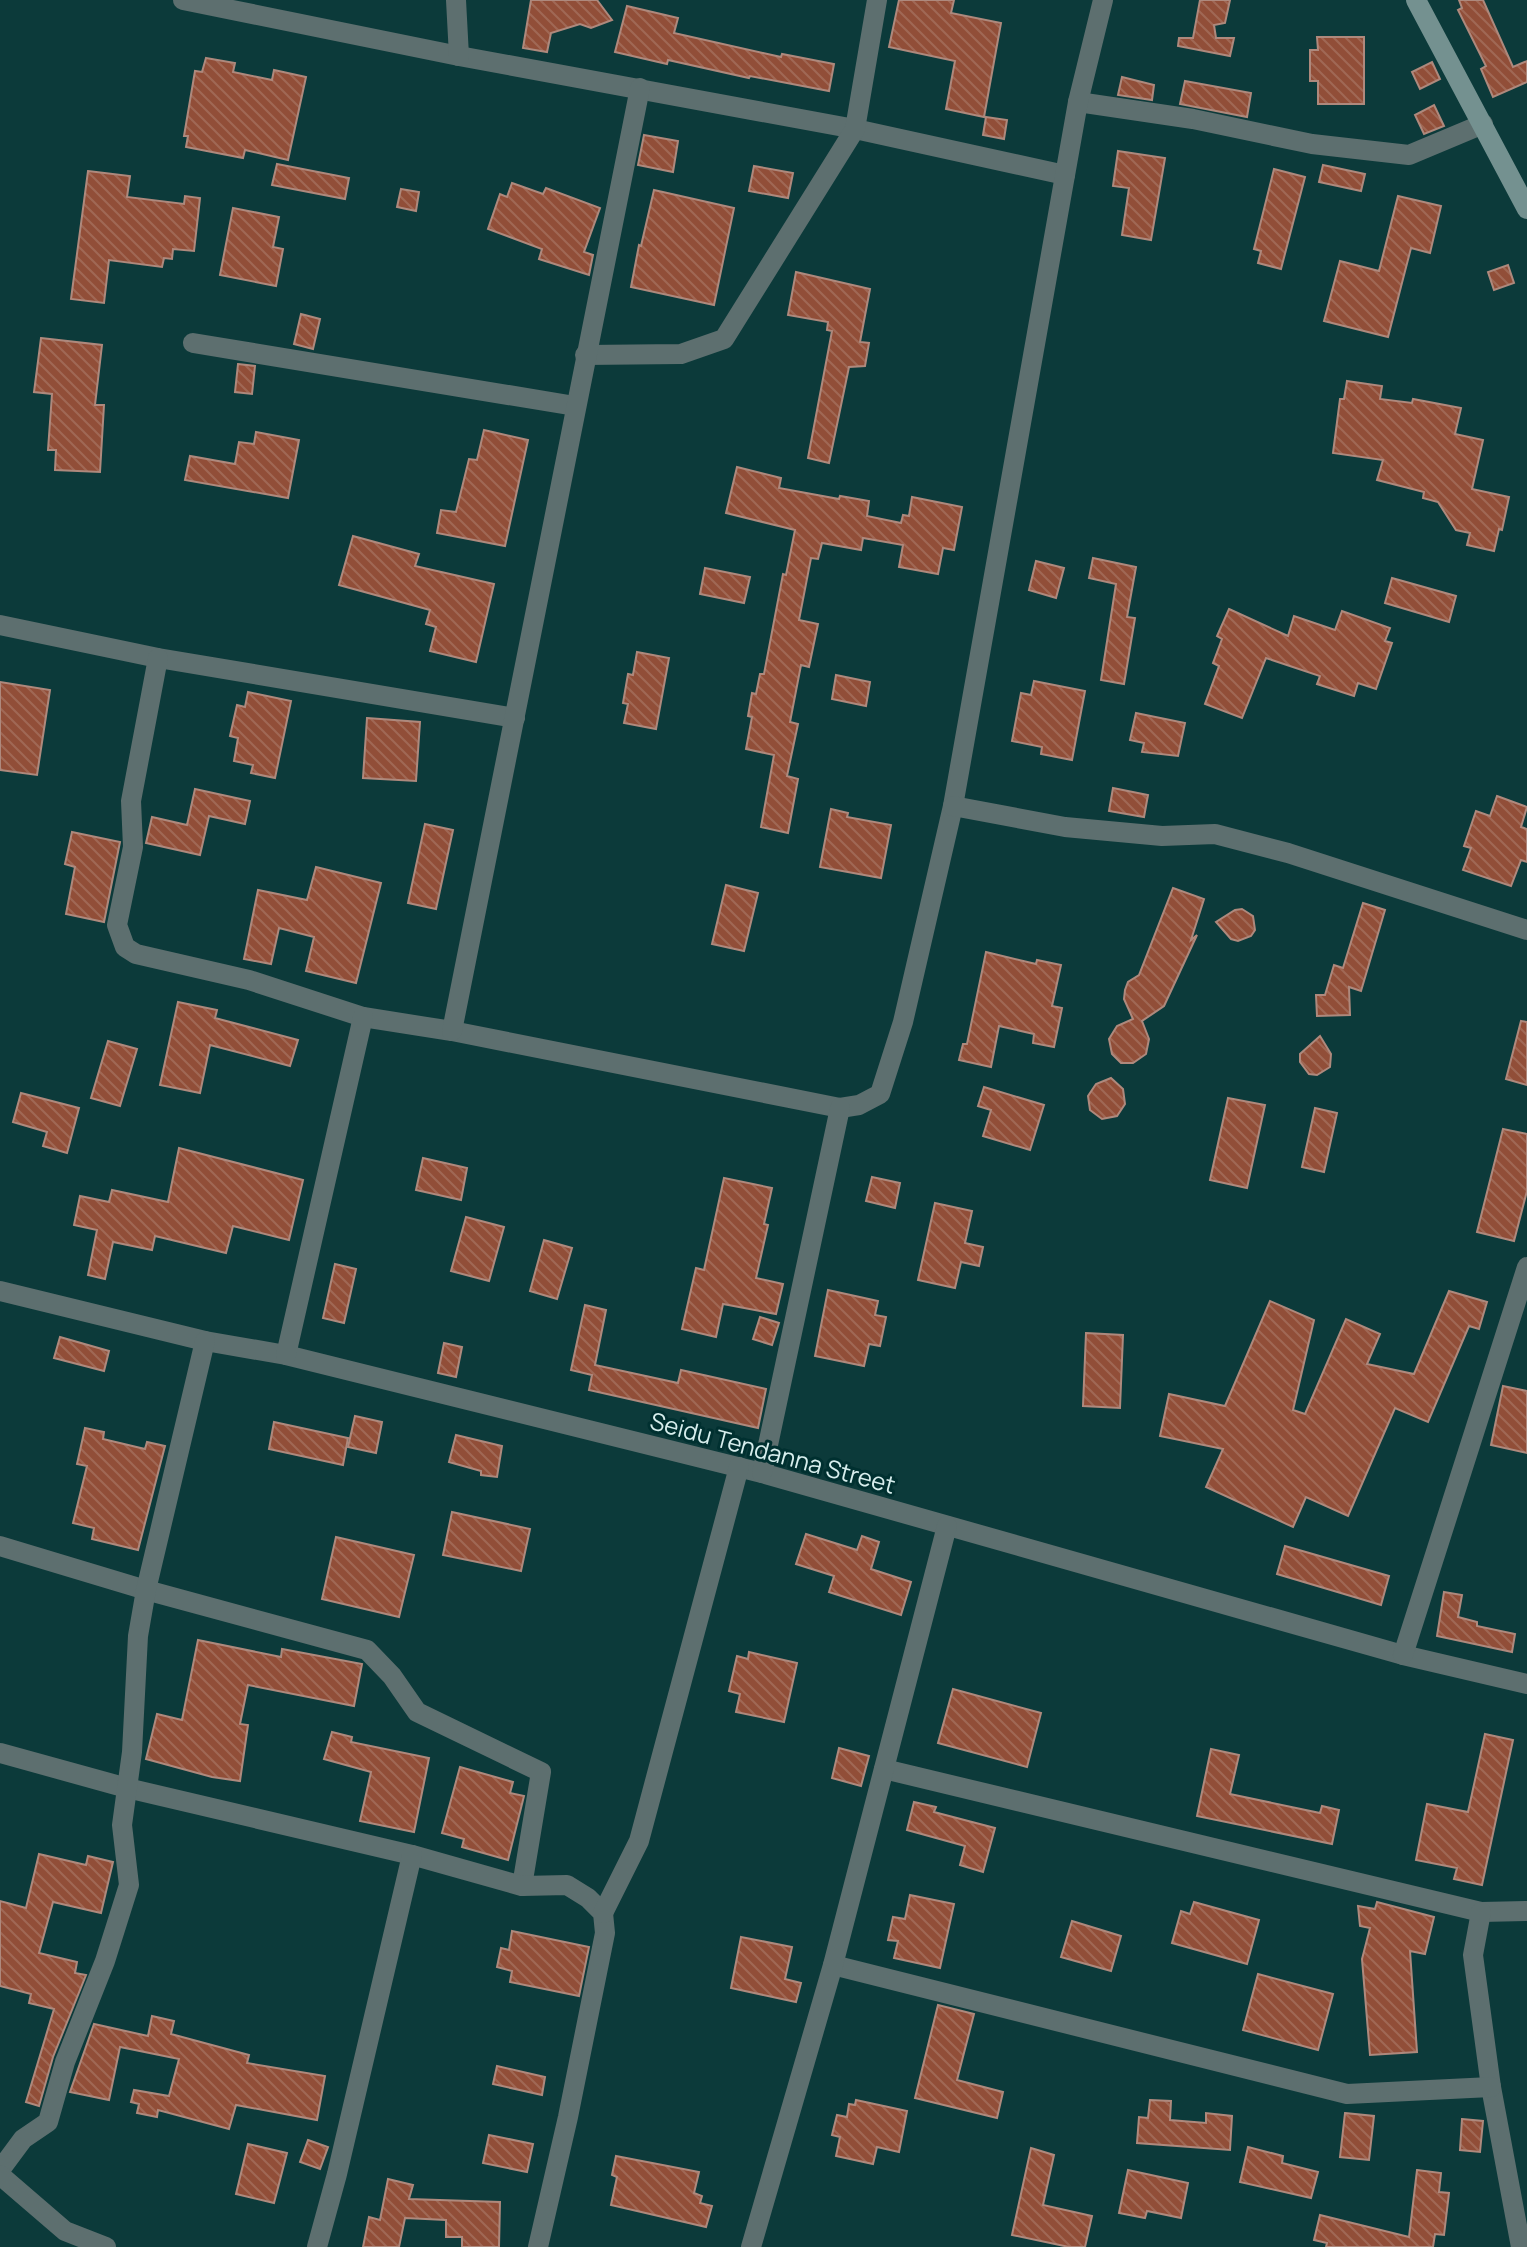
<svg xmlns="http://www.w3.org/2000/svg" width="1527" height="2247" font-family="Manrope,sans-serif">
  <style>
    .building { fill: url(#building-back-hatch); stroke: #ae897d; stroke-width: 2 }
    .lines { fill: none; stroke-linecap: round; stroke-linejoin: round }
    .street { stroke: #5d6f6f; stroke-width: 20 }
    .secondary { stroke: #749190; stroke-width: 20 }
    .labels { text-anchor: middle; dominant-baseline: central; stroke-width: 6; stroke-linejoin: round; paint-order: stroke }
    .street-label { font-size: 24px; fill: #d7eeed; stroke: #003030 }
  </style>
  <defs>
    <pattern id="building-back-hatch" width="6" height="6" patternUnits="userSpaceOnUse" patternTransform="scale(2)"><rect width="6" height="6" fill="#914e38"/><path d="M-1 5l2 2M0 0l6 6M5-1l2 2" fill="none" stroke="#a06855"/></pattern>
  </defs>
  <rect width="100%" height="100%" fill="#0c3a3a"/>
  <g class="building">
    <path d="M531 0H597L612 20 591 28 580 24 551 33 547 52 523 48Z"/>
    <path d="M899 0H954L951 13 1001 23 984 117 946 109 955 61 889 47Z"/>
    <path d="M1200 0H1230L1225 23 1214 25 1216 38H1234L1230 56 1178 46 1179 38H1193Z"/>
    <path d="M1459 0H1483L1513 67 1527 61V82L1493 97 1481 69 1486 66 1458 10 1462 8Z"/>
    <path d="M627 6 678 18 674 33 781 57 782 54 834 64 829 91 750 76 749 78 668 60 667 64 615 52Z"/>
    <path d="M1317 37H1364V104H1318V81H1310V50H1318Z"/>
    <path d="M206 58 235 63 233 72 272 80 274 70 306 77 288 160 245 150 243 158 186 147 188 136H184L195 71 202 72Z"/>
    <path d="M1432 62 1440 79 1420 89 1412 72Z"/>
    <path d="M1122 77 1154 85 1152 100 1118 95Z"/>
    <path d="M1185 81 1251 93 1247 117 1180 104Z"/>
    <path d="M1434 105 1444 126 1424 134 1415 115Z"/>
    <path d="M986 117 1007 120 1004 139 983 135Z"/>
    <path d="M644 135 678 141 673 172 638 165Z"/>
    <path d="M1118 151 1165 158 1151 240 1122 235 1129 188 1113 186Z"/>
    <path d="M277 164 349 178 345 199 272 185Z"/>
    <path d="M1323 165 1365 174 1361 191 1319 182Z"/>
    <path d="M754 166 793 173 788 198 749 191Z"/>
    <path d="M1274 169 1305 177 1281 269 1258 263 1261 251 1254 249Z"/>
    <path d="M88 171 130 176 127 197 184 204 185 196 200 198 194 251 173 249 172 259 164 258 162 267 109 260 104 303 71 299Z"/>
    <path d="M512 183 543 194 546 188 600 208 584 252 593 255 589 275 539 259 542 249 488 229 500 194 507 197Z"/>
    <path d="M401 189 419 192 416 211 397 207Z"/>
    <path d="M654 190 734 208 714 305 631 287 639 245 641 246Z"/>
    <path d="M1398 196 1441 206 1430 253 1411 248 1388 337 1324 321 1340 261 1379 271Z"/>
    <path d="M233 208 279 217 273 247 283 249 276 286 220 275Z"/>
    <path d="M1508 265 1514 283 1494 290 1488 272Z"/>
    <path d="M796 272 870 289 860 342 869 343 865 366 849 367 829 463 808 458 832 331 827 330 828 322 788 315Z"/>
    <path d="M301 314 320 319 313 349 294 344Z"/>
    <path d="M41 338 102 345 95 405H104L100 472 55 470 56 450H48L52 394 34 392Z"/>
    <path d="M238 364 255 366 252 394 235 392Z"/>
    <path d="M1347 381 1382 386 1380 399 1412 403 1413 399 1461 408 1455 434 1483 440 1472 489 1509 497 1502 530 1499 529 1494 551 1467 545 1470 533 1456 530 1438 502 1423 498 1424 492 1377 480 1383 460 1333 453 1340 399H1344Z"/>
    <path d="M484 430 528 440 505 546 437 533 441 510 456 512 469 459 477 460Z"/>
    <path d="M256 432 299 440 288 498 185 480 190 456 235 464 239 442 254 444Z"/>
    <path d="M737 467 781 478 779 488 839 499 840 496 869 501 867 516 901 523 903 515 909 516 912 497 962 507 954 550 943 548 938 574 899 567 903 545 863 538 861 550 822 543 818 559 811 558 799 620 818 624 809 667 801 665 790 722 798 724 787 776 798 779 788 833 761 827 774 755 746 749 752 717 748 716 752 693 756 694 760 674H764L783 574 786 575 795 530 726 513Z"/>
    <path d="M353 536 419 554 415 566 494 584 476 662 430 651 436 627 426 624 430 610 339 585Z"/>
    <path d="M1093 558 1136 567 1127 617 1135 618 1124 684 1101 680 1116 584 1089 578Z"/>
    <path d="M1036 561 1064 568 1056 598 1029 590Z"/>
    <path d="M705 568 750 577 744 603 700 594Z"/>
    <path d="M1392 578 1456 596 1449 622 1385 603Z"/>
    <path d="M1229 609 1288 636 1294 616 1335 630 1342 611 1390 628 1385 641 1392 643 1376 689 1358 683 1354 696 1317 684 1320 676 1266 658 1242 718 1205 704 1219 666 1213 663 1222 639 1217 636Z"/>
    <path d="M637 652 669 658 656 729 624 723 628 704 623 703 628 674 633 675Z"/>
    <path d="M836 675 870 682 866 706 832 699Z"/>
    <path d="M1034 681 1085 691 1072 760 1041 754 1042 747 1012 741 1021 693 1031 695Z"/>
    <path d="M0 682 50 690 37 775 0 770Z"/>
    <path d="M248 692 291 701 275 778 251 773 253 765 234 761 238 738 230 736 237 705 245 707Z"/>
    <path d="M1136 713 1185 723 1178 756 1142 752 1144 743 1130 740Z"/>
    <path d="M367 718 420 722 416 781 363 778Z"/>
    <path d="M1113 788 1148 795 1144 817 1109 811Z"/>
    <path d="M195 789 250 801 245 824 209 816 200 855 146 843 152 817 187 825Z"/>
    <path d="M1497 796 1527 807 1521 827 1527 829V862L1521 860 1511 886 1463 870 1471 848 1464 846 1476 811 1490 816Z"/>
    <path d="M831 809 848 813 847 817 891 825 881 878 820 867Z"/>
    <path d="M425 824 453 830 436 909 408 903Z"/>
    <path d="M72 832 120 842 104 922 66 914 75 867 65 864Z"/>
    <path d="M316 867 381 883 356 983 306 971 314 937 279 928 271 964 244 959 258 890 307 900Z"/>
    <path d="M726 885 758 893 744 951 712 944Z"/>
    <path d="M1173 888 1204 899 1191 940 1197 935 1164 1006 1142 1021 1149 1039 1146 1054 1133 1063H1121L1112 1054 1109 1039 1117 1026 1133 1019 1124 999 1125 990 1128 982 1139 975Z"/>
    <path d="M1363 903 1385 910 1361 991 1349 987 1350 1015 1317 1016 1316 995H1325L1334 965 1343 968Z"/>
    <path d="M1242 909 1253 916 1255 930 1251 936 1238 941 1231 939 1216 922 1235 910Z"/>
    <path d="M986 952 1036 964 1037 960 1061 965 1052 1006 1062 1008 1054 1047 1033 1043 1034 1034 999 1026 991 1067 959 1060 963 1044H967Z"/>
    <path d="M178 1002 217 1010 215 1018 298 1040 290 1066 210 1045 200 1093 160 1085Z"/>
    <path d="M1521 1021 1527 1022V1085L1506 1079Z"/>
    <path d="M1320 1036 1331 1054 1330 1067 1317 1075 1309 1074 1300 1062V1054Z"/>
    <path d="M108 1041 137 1049 120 1106 91 1098Z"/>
    <path d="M1111 1078 1123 1089 1125 1104 1117 1116 1102 1119 1090 1110 1088 1096 1096 1084Z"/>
    <path d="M984 1087 1044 1105 1030 1150 983 1136 991 1110 978 1106Z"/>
    <path d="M21 1093 79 1108 67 1153 43 1146 47 1132 13 1122Z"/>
    <path d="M1228 1098 1265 1105 1247 1188 1210 1180Z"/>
    <path d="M1315 1108 1337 1113 1324 1172 1302 1167Z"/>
    <path d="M1503 1129 1527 1134V1191L1514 1241 1477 1232Z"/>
    <path d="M179 1148 303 1180 289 1240 233 1226 226 1253 155 1236 152 1250 113 1242 105 1279 88 1275 97 1230 74 1225 80 1196 109 1202 112 1190 168 1202Z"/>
    <path d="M423 1158 467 1168 461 1200 416 1190Z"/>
    <path d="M872 1177 900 1183 895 1208 866 1201Z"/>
    <path d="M724 1178 772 1188 764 1224 768 1225 756 1278 783 1284 776 1314 723 1304 716 1337 682 1329 696 1268 704 1270Z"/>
    <path d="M935 1203 972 1211 965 1243 983 1247 979 1266 961 1262 955 1288 918 1280Z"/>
    <path d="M466 1217 504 1227 489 1281 451 1271Z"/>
    <path d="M544 1240 572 1248 557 1299 530 1291Z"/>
    <path d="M335 1264 356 1269 344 1323 323 1318Z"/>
    <path d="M828 1290 878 1301 875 1315 886 1317 880 1346 869 1344 864 1366 815 1356Z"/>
    <path d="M1449 1291 1487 1302 1479 1329 1469 1326 1428 1422 1395 1408 1348 1516 1306 1497 1293 1527 1206 1487 1223 1449 1160 1436 1169 1394 1225 1406 1270 1301 1314 1320 1293 1410 1305 1414 1346 1319 1380 1334 1367 1364 1414 1374Z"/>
    <path d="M585 1305 606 1310 595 1365 678 1383 681 1370 766 1389 758 1428 589 1390 592 1375 571 1370Z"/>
    <path d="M760 1317 779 1323 772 1345 753 1339Z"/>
    <path d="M1086 1333 1123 1335 1120 1408 1083 1406Z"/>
    <path d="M60 1337 109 1351 104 1371 54 1358Z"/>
    <path d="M444 1343 462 1347 456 1377 438 1373Z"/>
    <path d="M1503 1386 1527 1391V1453L1491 1445Z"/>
    <path d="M355 1416 382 1422 376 1453 348 1447Z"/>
    <path d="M274 1422 348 1438 343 1465 269 1449Z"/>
    <path d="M85 1428 104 1432 103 1439 145 1449 147 1442 165 1446 138 1550 92 1539 94 1528 73 1523 87 1466 77 1464Z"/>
    <path d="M456 1435 502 1446 497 1477 481 1475V1471L449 1462Z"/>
    <path d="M452 1512 530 1529 521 1571 443 1555Z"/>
    <path d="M806 1534 857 1550 862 1536 879 1542 871 1569 911 1582 901 1615 829 1592 834 1576 796 1564Z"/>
    <path d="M336 1537 414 1555 399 1617 322 1599Z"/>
    <path d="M1285 1546 1389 1576 1381 1605 1277 1574Z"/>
    <path d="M1444 1592 1462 1595 1458 1617 1477 1622V1626L1515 1634 1512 1652 1437 1636Z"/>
    <path d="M198 1640 281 1657 282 1649 362 1664 354 1706 248 1685 240 1724 248 1725 240 1781 212 1777 146 1759 157 1714 182 1720Z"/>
    <path d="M749 1652 797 1663 784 1722 736 1712 740 1694 729 1691 737 1656 748 1659Z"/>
    <path d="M953 1689 1041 1713 1027 1767 938 1743Z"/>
    <path d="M332 1732 352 1737 351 1742 429 1758 414 1832 360 1821 371 1772 324 1759Z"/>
    <path d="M1485 1734 1513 1740 1482 1885 1454 1879 1457 1868 1416 1860 1427 1804 1468 1812Z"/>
    <path d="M839 1748 869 1756 861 1786 832 1778Z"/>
    <path d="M1211 1749 1239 1755 1230 1794 1320 1813 1322 1806 1339 1810 1332 1844 1197 1816Z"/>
    <path d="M460 1767 513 1782 510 1793 524 1796 508 1860 462 1847 464 1839 442 1833Z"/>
    <path d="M914 1802 936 1807 934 1812 995 1828 983 1872 960 1865 965 1846 907 1830Z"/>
    <path d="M39 1854 86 1865 88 1856 113 1862 101 1913 53 1902 39 1953 77 1962 75 1973 86 1975 53 2057 39 2106 26 2102 54 2009 29 2003 31 1994 0 1986V1901L26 1908Z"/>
    <path d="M910 1895 954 1904 940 1968 894 1958 898 1941 888 1940 893 1917 905 1919Z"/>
    <path d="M1194 1902 1259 1920 1247 1964 1172 1943 1181 1911 1190 1914Z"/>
    <path d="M1377 1902 1434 1917 1425 1954 1410 1951 1417 2052 1370 2055 1362 1959 1370 1928 1360 1926 1358 1906 1375 1909Z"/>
    <path d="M1072 1921 1121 1936 1111 1971 1061 1957Z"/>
    <path d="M512 1931 589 1947 579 1996 510 1982 512 1971 497 1967 501 1948 509 1950Z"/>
    <path d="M741 1937 792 1947 785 1979 801 1983 796 2002 731 1988Z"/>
    <path d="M1258 1974 1333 1994 1318 2050 1243 2030Z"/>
    <path d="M938 2005 974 2014 957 2080 1003 2092 997 2118 915 2098Z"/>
    <path d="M152 2016 174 2021 171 2034 249 2055 247 2063 325 2076 317 2120 236 2105 229 2129 158 2110 157 2117 137 2113 139 2104 131 2102 134 2090 169 2096 179 2059 120 2047 109 2100 70 2092 94 2024 148 2036Z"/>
    <path d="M497 2066 545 2077 542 2095 493 2084Z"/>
    <path d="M856 2100 907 2111 899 2152 877 2147 873 2164 836 2156 840 2137 832 2135 837 2115 847 2117 849 2104 855 2105Z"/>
    <path d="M1150 2100 1171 2101 1170 2120 1206 2123V2113L1232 2116 1230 2150 1137 2143 1139 2117 1148 2118Z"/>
    <path d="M1345 2113 1374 2116 1369 2160 1340 2157Z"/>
    <path d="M1462 2119 1483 2121 1480 2152 1460 2150Z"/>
    <path d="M489 2135 533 2144 527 2172 483 2163Z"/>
    <path d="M308 2140 328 2147 320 2169 300 2162Z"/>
    <path d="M248 2144 287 2153 274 2203 236 2194Z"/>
    <path d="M1248 2147 1283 2156 1282 2163 1318 2172 1311 2198 1240 2182Z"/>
    <path d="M1031 2148 1054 2155 1043 2205 1092 2216 1085 2247H1069L1012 2235Z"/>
    <path d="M616 2156 699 2172 694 2193 702 2196 700 2203 712 2206 706 2227 611 2205 617 2177 612 2175Z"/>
    <path d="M1128 2170 1188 2183 1181 2218 1147 2211 1145 2218 1119 2213Z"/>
    <path d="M1417 2170 1441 2173 1439 2192 1449 2193 1444 2235 1435 2234 1433 2247H1326L1327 2243 1314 2240 1320 2215 1409 2237Z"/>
    <path d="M388 2179 413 2185 409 2199 500 2202 499 2247H462V2237H446V2220L405 2218 399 2247H363L369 2217 380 2220Z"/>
  </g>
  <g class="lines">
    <g class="street">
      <path d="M183 0 459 56 855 129 1065 175"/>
      <path d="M456 0 459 56"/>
      <path d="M1078 102 1193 119 1312 144 1409 155 1483 124"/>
      <path d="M193 343 575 406"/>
      <path d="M585 355 681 354 724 339 855 129 877 0"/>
      <path d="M0 625 158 658 515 718"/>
      <path d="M158 658 131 801 133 847 117 925 125 947 136 954 249 980 363 1017 452 1031 840 1108 859 1105 880 1094 903 1022 953 806 1078 102 1103 0"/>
      <path d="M953 806 1065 827 1162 836 1215 834 1288 853 1527 930"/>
      <path d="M452 1031 640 88"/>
      <path d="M0 1291 205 1341 286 1355 762 1473 1403 1655 1527 1684"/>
      <path d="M286 1355 363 1017"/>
      <path d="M762 1473 840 1108"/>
      <path d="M0 1546 146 1590 367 1650 392 1676 417 1712 541 1772 522 1886"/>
      <path d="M1403 1655 1527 1267"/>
      <path d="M0 1753 127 1788 412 1855 522 1886 567 1885 588 1898 603 1913 605 1933 568 2117 538 2247"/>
      <path d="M884 1769 1481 1912 1527 1911"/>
      <path d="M1481 1912 1473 1955 1491 2087 1521 2247"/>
      <path d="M603 1913 639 1841 739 1467"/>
      <path d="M833 1965 1347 2094 1491 2087"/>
      <path d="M0 2170 23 2139 48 2122 65 2062 105 1961 129 1885 122 1825 132 1752 138 1636 146 1590 205 1341"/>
      <path d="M0 2175 65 2231 106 2247"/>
      <path d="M317 2247 337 2174 412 1855"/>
      <path d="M751 2247 833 1965 947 1526"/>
    </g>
    <path class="secondary" d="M1416 0 1527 209"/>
  </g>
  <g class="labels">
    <g class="street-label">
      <text transform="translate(773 1452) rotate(15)">Seidu Tendanna Street</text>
    </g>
  </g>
</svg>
